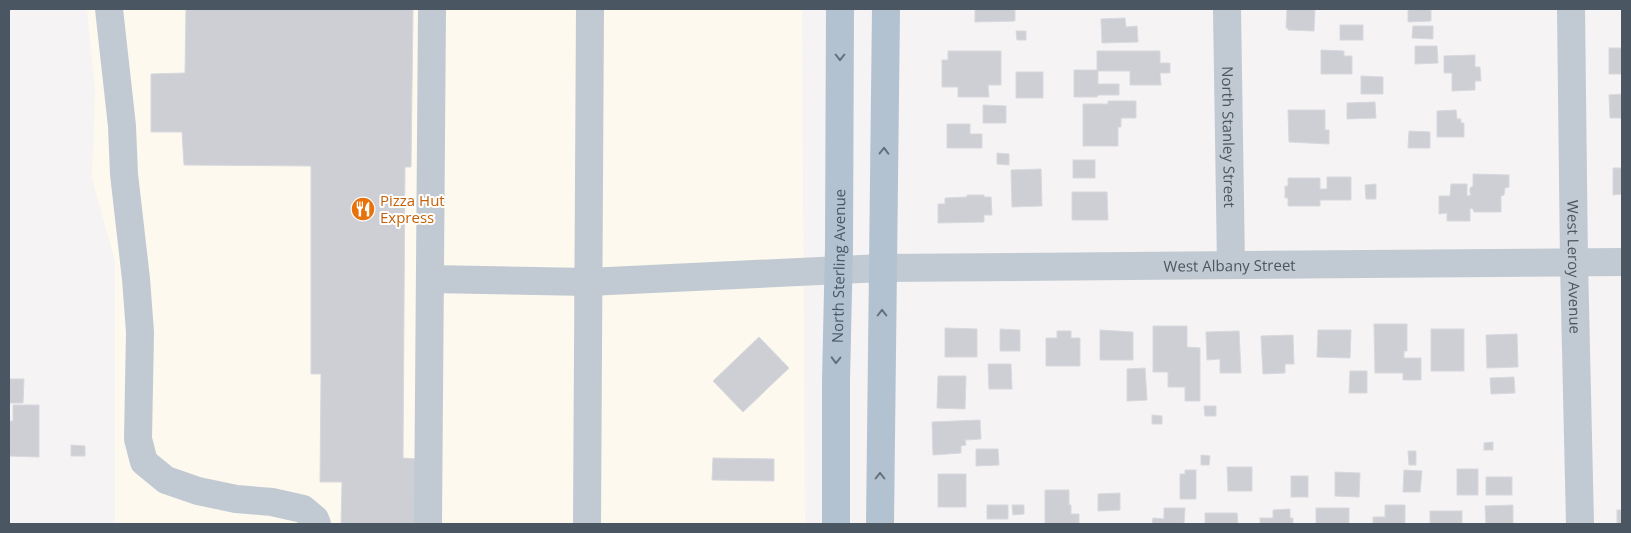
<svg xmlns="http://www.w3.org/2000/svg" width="1631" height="533" font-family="'Open Sans',sans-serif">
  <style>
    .commercial { fill: #fdf9ef }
    .building { fill: #cdcfd5; stroke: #d7d9de }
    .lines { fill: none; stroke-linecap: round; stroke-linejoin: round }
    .minor { stroke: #c1cad2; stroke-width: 28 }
    .major { stroke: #b3c2d1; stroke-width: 28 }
    .oneway { stroke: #64717d }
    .labels { text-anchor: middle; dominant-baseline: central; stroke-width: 4; stroke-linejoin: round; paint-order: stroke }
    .street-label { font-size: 15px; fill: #4a5661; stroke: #fff }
    .food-label { font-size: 15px; fill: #c56008; stroke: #fff; text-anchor: start }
  </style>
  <rect width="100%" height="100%" fill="#f5f3f3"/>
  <path class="commercial" d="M87 9H802L805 524H115V262L92 178 95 92Z"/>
  <g class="building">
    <path d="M186 9H413L411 167H405L403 458 416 459 415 524H341L342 482H320L321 374H311V166L184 165 182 132H151V74L185 73Z"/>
    <path d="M975 9H1015V21L975 22Z"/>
    <path d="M1287 9H1315L1314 31 1288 30V28H1286Z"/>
    <path d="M1408 9H1431V21L1408 22Z"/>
    <path d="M1125 18 1126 27 1137 26 1138 42 1102 43 1101 19Z"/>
    <rect x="1340" y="25" width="23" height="15"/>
    <path d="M1413 26H1433V39L1412 38Z"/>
    <path d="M1016 31H1026V40H1017Z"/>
    <path d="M1415 46H1437L1438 63 1415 64Z"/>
    <rect x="1609" y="48" width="13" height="26"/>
    <path d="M1321 50 1344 51V56H1352V74H1321Z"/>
    <path d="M948 51H1001V85H988L989 97H958V87H942V60H948Z"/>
    <path d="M1097 51H1160V63H1170V73H1160L1161 85H1130V71H1098V84H1119V95H1098L1097 97H1074V70H1097Z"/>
    <path d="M1475 55V67H1480L1481 81H1475V90L1452 91V73H1444V56Z"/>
    <rect x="1016" y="72" width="27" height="26"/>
    <path d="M1361 76 1383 77V94H1361Z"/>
    <path d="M1622 94V118H1610L1609 95Z"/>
    <path d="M1108 101H1136V118H1121V127H1118V146H1083V104H1108Z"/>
    <path d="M1375 102 1376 118 1347 119V103Z"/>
    <path d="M983 105 1006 106V123H983Z"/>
    <path d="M1288 110H1325V130H1329V144L1289 142Z"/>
    <path d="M1456 110 1457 119H1461V123H1464V137H1437V111Z"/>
    <path d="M947 124H970V134H982V148H947Z"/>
    <path d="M1409 131 1430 132V148H1408Z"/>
    <path d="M997 153 1009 154V165L997 164Z"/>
    <rect x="1073" y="160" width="22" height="18"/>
    <path d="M1613 168H1622V194L1613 195Z"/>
    <path d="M1041 169 1042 206 1012 207 1011 170Z"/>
    <path d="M1473 174 1509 175V187L1505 188 1504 195 1501 196V212H1474L1473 209 1470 208V221H1447V213L1439 214V196H1450L1451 184H1467V196L1471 195 1470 193V188L1473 186Z"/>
    <path d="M1327 177H1351V200H1320V206H1288V198H1285V186H1288V178H1320V189H1327Z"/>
    <path d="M1376 184V199H1366L1365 185Z"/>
    <path d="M1072 192H1107L1108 220H1072Z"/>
    <path d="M967 195H984V197H991L992 215H984V222L938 223V204H945V198L967 197Z"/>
    <path d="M1374 324H1407V351H1404V358H1421V380H1403V373H1375Z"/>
    <path d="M1153 326H1187V347L1200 348V401H1185V387H1168V372H1153Z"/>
    <path d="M945 328 977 329V357H945Z"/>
    <path d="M1000 329 1020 330V351H1000Z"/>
    <rect x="1431" y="329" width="33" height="42"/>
    <path d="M1100 330 1133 332V360H1100Z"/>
    <path d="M1318 330H1351L1350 358 1317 357Z"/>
    <path d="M1057 331H1071V338H1080V366H1046V338H1057Z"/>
    <path d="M1239 331 1241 373H1220V359L1207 360 1206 332Z"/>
    <path d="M1517 334 1518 367 1487 368 1486 335Z"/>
    <path d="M1293 335 1294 364H1285V373L1263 374 1261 336Z"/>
    <path d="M759 337 789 368 743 412 713 381Z"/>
    <path d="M988 364H1011L1012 389H989Z"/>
    <path d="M1145 368 1147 400 1127 401V369Z"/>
    <path d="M1350 371H1367V393H1349Z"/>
    <path d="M938 376H966L965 409 937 408Z"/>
    <path d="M1514 377 1515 393 1491 394 1490 378Z"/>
    <path d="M9 379H24L23 403H9Z"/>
    <path d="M13 405H39V457L9 456V421H13Z"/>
    <path d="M1204 406H1216V416H1205Z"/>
    <path d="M1152 415 1162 416V424H1152Z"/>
    <path d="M980 420 981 439 965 440 966 445 961 446V453L933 455 932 422Z"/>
    <path d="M1493 442V450H1484V443Z"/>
    <path d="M71 445 85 446V456H71Z"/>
    <path d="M976 449H998L999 465 976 466Z"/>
    <path d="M1408 451H1416V465H1409Z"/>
    <path d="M1201 455 1210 456 1209 465H1201Z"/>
    <path d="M713 458 774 459V481L712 480Z"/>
    <path d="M1227 467H1252V491H1228Z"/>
    <rect x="1457" y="469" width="21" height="26"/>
    <path d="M1185 470H1196V499H1180V474H1185Z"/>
    <path d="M1404 470 1422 471 1420 492H1403Z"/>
    <path d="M1335 472 1360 473 1359 497 1335 496Z"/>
    <rect x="938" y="474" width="28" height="33"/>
    <rect x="1291" y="476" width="17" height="21"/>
    <rect x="1486" y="477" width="26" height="18"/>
    <path d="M1045 490H1069V505H1071V514H1079V524H1045Z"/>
    <path d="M1120 493V510L1098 511V494Z"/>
    <rect x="987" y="505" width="21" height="14"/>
    <path d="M1012 505H1024V514L1013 515Z"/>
    <path d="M1385 505H1405V524H1373V517H1385Z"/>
    <path d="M1513 505V524H1486L1485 506Z"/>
    <path d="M1164 508H1185L1184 524H1152L1153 518 1164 519Z"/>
    <rect x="1316" y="508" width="33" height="16"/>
    <path d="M1290 509V518H1293V524H1260V518H1273V510Z"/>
    <rect x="1617" y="510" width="5" height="14"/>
    <rect x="1430" y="511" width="32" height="13"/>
    <path d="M1205 513H1237L1238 524H1205Z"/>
  </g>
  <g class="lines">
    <g class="minor">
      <path d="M109 9 122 126 124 174 136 279 140 332 138 439 144 462 166 480 198 491 236 499 272 502 303 509 315 519 317 524"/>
      <path id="s1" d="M1227 9 1231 265"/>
      <path id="s2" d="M1571 9 1574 262 1580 524"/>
      <path id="s3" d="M430 279 588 282 882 268 1622 262"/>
      <path d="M428 524 432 9"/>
      <path d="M587 524 590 9"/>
    </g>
    <g class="major">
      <path id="s4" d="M836 524V380L839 247 840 9"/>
      <path d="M880 524 886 9"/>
    </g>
  </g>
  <defs><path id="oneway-chevron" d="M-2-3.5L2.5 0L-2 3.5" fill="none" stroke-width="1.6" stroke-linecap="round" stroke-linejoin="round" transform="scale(1.25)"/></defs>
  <g class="oneway">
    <use href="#oneway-chevron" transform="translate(840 57) rotate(90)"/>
    <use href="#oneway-chevron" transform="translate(884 151) rotate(-89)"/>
    <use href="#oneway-chevron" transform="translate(882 313) rotate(-90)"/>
    <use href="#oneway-chevron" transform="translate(836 360) rotate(91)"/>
    <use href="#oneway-chevron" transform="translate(880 476) rotate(-90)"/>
  </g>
  <defs>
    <g id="restaurant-disc" transform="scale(1.25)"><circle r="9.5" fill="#e8710a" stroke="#fff"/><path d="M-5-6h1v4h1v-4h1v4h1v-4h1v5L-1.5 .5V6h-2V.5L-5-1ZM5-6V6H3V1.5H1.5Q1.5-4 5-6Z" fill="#fff"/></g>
  </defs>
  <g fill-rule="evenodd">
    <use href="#restaurant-disc" x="363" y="209"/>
  </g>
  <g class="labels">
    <g class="street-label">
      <text stroke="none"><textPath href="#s1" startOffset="128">North Stanley Street</textPath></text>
      <text stroke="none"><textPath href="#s3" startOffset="800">West Albany Street</textPath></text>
      <text stroke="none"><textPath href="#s4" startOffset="258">North Sterling Avenue</textPath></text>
      <text stroke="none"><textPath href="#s2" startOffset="258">West Leroy Avenue</textPath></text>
    </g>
    <g class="food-label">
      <text x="380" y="200">Pizza Hut<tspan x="380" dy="17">Express</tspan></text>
    </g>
  </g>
  <rect width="1631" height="533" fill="none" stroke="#4a5661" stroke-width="20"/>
</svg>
